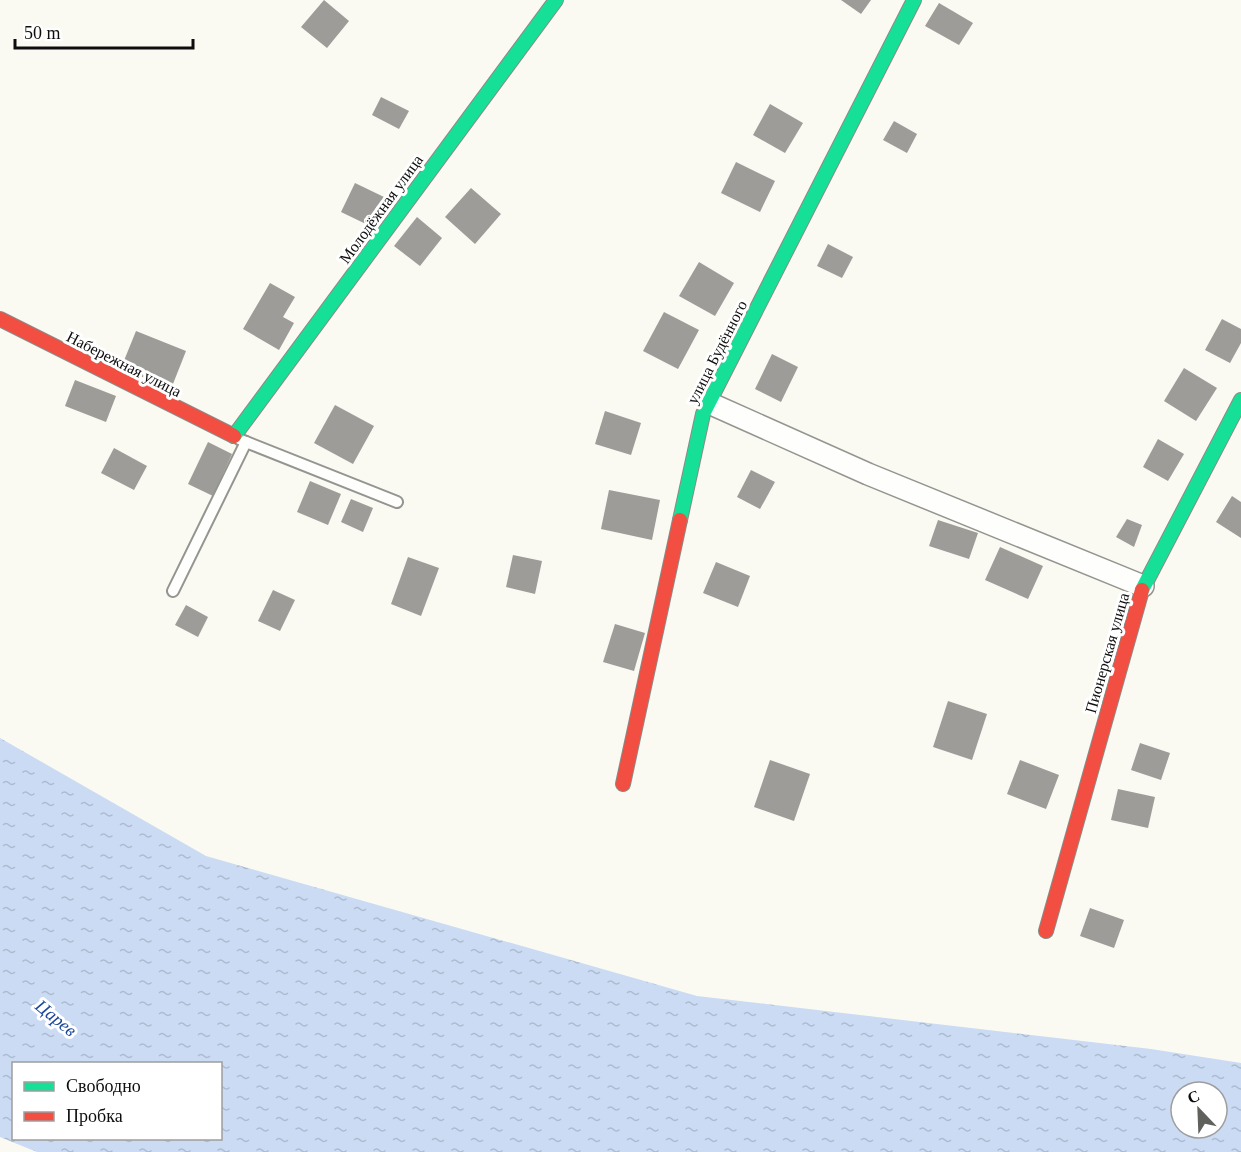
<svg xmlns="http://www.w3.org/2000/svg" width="1241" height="1152" font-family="'Times New Roman',serif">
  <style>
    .water { fill: url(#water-ripples); fill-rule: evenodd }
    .building { fill: #9d9c98 }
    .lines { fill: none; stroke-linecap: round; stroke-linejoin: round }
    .lane-casing { stroke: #949490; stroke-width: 14 }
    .street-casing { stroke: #949490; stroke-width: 24 }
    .fast-casing { stroke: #8a8a87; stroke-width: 16 }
    .jam-casing { stroke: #8a8a87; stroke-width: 16 }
    .lane { stroke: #fefefd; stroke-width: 10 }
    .street { stroke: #fefefd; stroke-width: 21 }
    .fast { stroke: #16e098; stroke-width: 14 }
    .jam { stroke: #f24e42; stroke-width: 14 }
    .labels { text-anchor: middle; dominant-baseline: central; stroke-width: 6; stroke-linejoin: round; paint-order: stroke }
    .street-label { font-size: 16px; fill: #0d0d0d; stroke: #fff }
    .water-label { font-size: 18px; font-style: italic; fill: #1c4699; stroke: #fff }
  </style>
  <defs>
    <pattern id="water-ripples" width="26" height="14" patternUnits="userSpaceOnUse" patternTransform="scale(1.5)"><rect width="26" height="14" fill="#cadbf3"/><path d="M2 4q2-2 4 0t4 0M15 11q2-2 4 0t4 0" fill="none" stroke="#acbbcf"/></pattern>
  </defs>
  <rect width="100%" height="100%" fill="#fafaf2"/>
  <path class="water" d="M0 738 206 856 697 996 1151 1049 1241 1063V1152H37L0 1137ZM14 1064H220V1138H14ZM1181 1092H1217V1128H1181Z"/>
  <g class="building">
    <path d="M324 0 349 21 327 48 301 27Z"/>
    <path d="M841 0H871L861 14Z"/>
    <path d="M939 3 973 23 959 45 925 26Z"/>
    <path d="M381 97 409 111 399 129 372 115Z"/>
    <path d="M770 104 803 123 785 153 753 135Z"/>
    <path d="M894 121 917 134 907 153 883 140Z"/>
    <path d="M736 162 775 181 760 212 721 193Z"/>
    <path d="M355 183 384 197 370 226 341 212Z"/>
    <path d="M471 188 501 214 475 244 445 217Z"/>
    <path d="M417 217 442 238 420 266 394 246Z"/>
    <path d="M828 244 853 257 842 278 817 266Z"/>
    <path d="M699 262 734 283 715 316 679 296Z"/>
    <path d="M270 283 295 297 283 317 294 323 279 350 243 329Z"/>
    <path d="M664 312 699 330 678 369 643 351Z"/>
    <path d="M1222 319 1241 329V343L1230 363 1205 350Z"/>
    <path d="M136 331 186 351 171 389 121 368Z"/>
    <path d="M772 354 798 367 781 402 755 389Z"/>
    <path d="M1184 368 1217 388 1196 421 1164 401Z"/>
    <path d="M75 380 116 396 106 422 65 406Z"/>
    <path d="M335 405 374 426 353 464 314 443Z"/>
    <path d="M605 411 641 423 631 455 595 444Z"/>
    <path d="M1158 439 1184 454 1168 481 1143 467Z"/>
    <path d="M208 442 232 454 213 496 188 484Z"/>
    <path d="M114 448 147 466 134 490 101 473Z"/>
    <path d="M751 470 775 482 760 509 737 497Z"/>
    <path d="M310 481 341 494 328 525 297 512Z"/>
    <path d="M609 490 660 500 652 540 601 529Z"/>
    <path d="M1232 496 1241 502V538L1216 522Z"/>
    <path d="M351 499 373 508 363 532 341 522Z"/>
    <path d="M1127 519 1142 525 1134 547 1116 537Z"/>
    <path d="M938 520 978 533 969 559 929 546Z"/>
    <path d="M1000 547 1043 566 1028 599 985 580Z"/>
    <path d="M513 555 542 561 535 594 506 587Z"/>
    <path d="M408 557 439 568 421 616 391 604Z"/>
    <path d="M716 562 750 576 738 607 703 593Z"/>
    <path d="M273 590 295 600 280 631 258 621Z"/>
    <path d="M186 605 208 617 198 637 175 625Z"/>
    <path d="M615 624 645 633 634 671 603 662Z"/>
    <path d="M948 701 987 714 972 760 933 747Z"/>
    <path d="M1140 743 1170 753 1161 780 1131 770Z"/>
    <path d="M770 760 810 774 794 821 754 807Z"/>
    <path d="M1020 760 1059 775 1046 809 1007 794Z"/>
    <path d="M1118 789 1155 797 1148 828 1111 820Z"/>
    <path d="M1090 908 1124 920 1114 948 1080 936Z"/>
  </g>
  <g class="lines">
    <g class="lane-casing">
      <g id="lane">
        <path d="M246 442 397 502"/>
        <path d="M173 591 246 442 239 439"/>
      </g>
    </g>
    <g class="street-casing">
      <path id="street" d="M709 403 868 474 1143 586"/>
    </g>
    <g class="fast-casing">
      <g id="fast">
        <path d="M234 436 556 0"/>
        <path d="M680 520 703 414 914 0"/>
        <path d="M1142 590 1241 400"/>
      </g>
    </g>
    <g class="jam-casing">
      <g id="jam">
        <path d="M0 319 234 436"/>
        <path d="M623 784 680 520"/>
        <path d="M1046 931 1142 590"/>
      </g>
    </g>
    <use href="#lane" class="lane"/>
    <use href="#street" class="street"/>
    <use href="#fast" class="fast"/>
    <use href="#jam" class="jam"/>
  </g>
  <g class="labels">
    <g class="street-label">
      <text transform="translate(381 209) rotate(-54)">Молодёжная улица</text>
      <text transform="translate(717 352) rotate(-63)">улица Будённого</text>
      <text transform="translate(124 364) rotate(27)">Набережная улица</text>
      <text transform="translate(1107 653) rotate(-74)">Пионерская улица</text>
    </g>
    <g class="water-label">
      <text transform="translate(56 1018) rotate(39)">Царев</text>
    </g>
  </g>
  <rect x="12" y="1062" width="210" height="78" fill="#ffffff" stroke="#9e9e9e" stroke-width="1.5"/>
  <rect x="24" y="1082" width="30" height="9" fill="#16e098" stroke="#9e9e9e" stroke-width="1.5"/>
  <text x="66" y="1092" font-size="18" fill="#0d0d0d">Свободно</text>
  <rect x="24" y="1112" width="30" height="9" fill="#f24e42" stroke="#9e9e9e" stroke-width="1.5"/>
  <text x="66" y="1122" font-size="18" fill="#0d0d0d">Пробка</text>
  <g transform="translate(1199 1110) rotate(337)"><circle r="28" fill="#ffffff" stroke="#9e9e9e" stroke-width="1.5"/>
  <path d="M0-4.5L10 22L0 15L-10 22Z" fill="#60605d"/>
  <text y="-9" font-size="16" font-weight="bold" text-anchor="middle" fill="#0d0d0d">С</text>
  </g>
  <path d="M15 39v9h178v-9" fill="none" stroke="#0d0d0d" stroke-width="3"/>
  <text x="24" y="39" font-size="18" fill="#0d0d0d" stroke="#ffffff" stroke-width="4.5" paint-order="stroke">50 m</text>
</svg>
